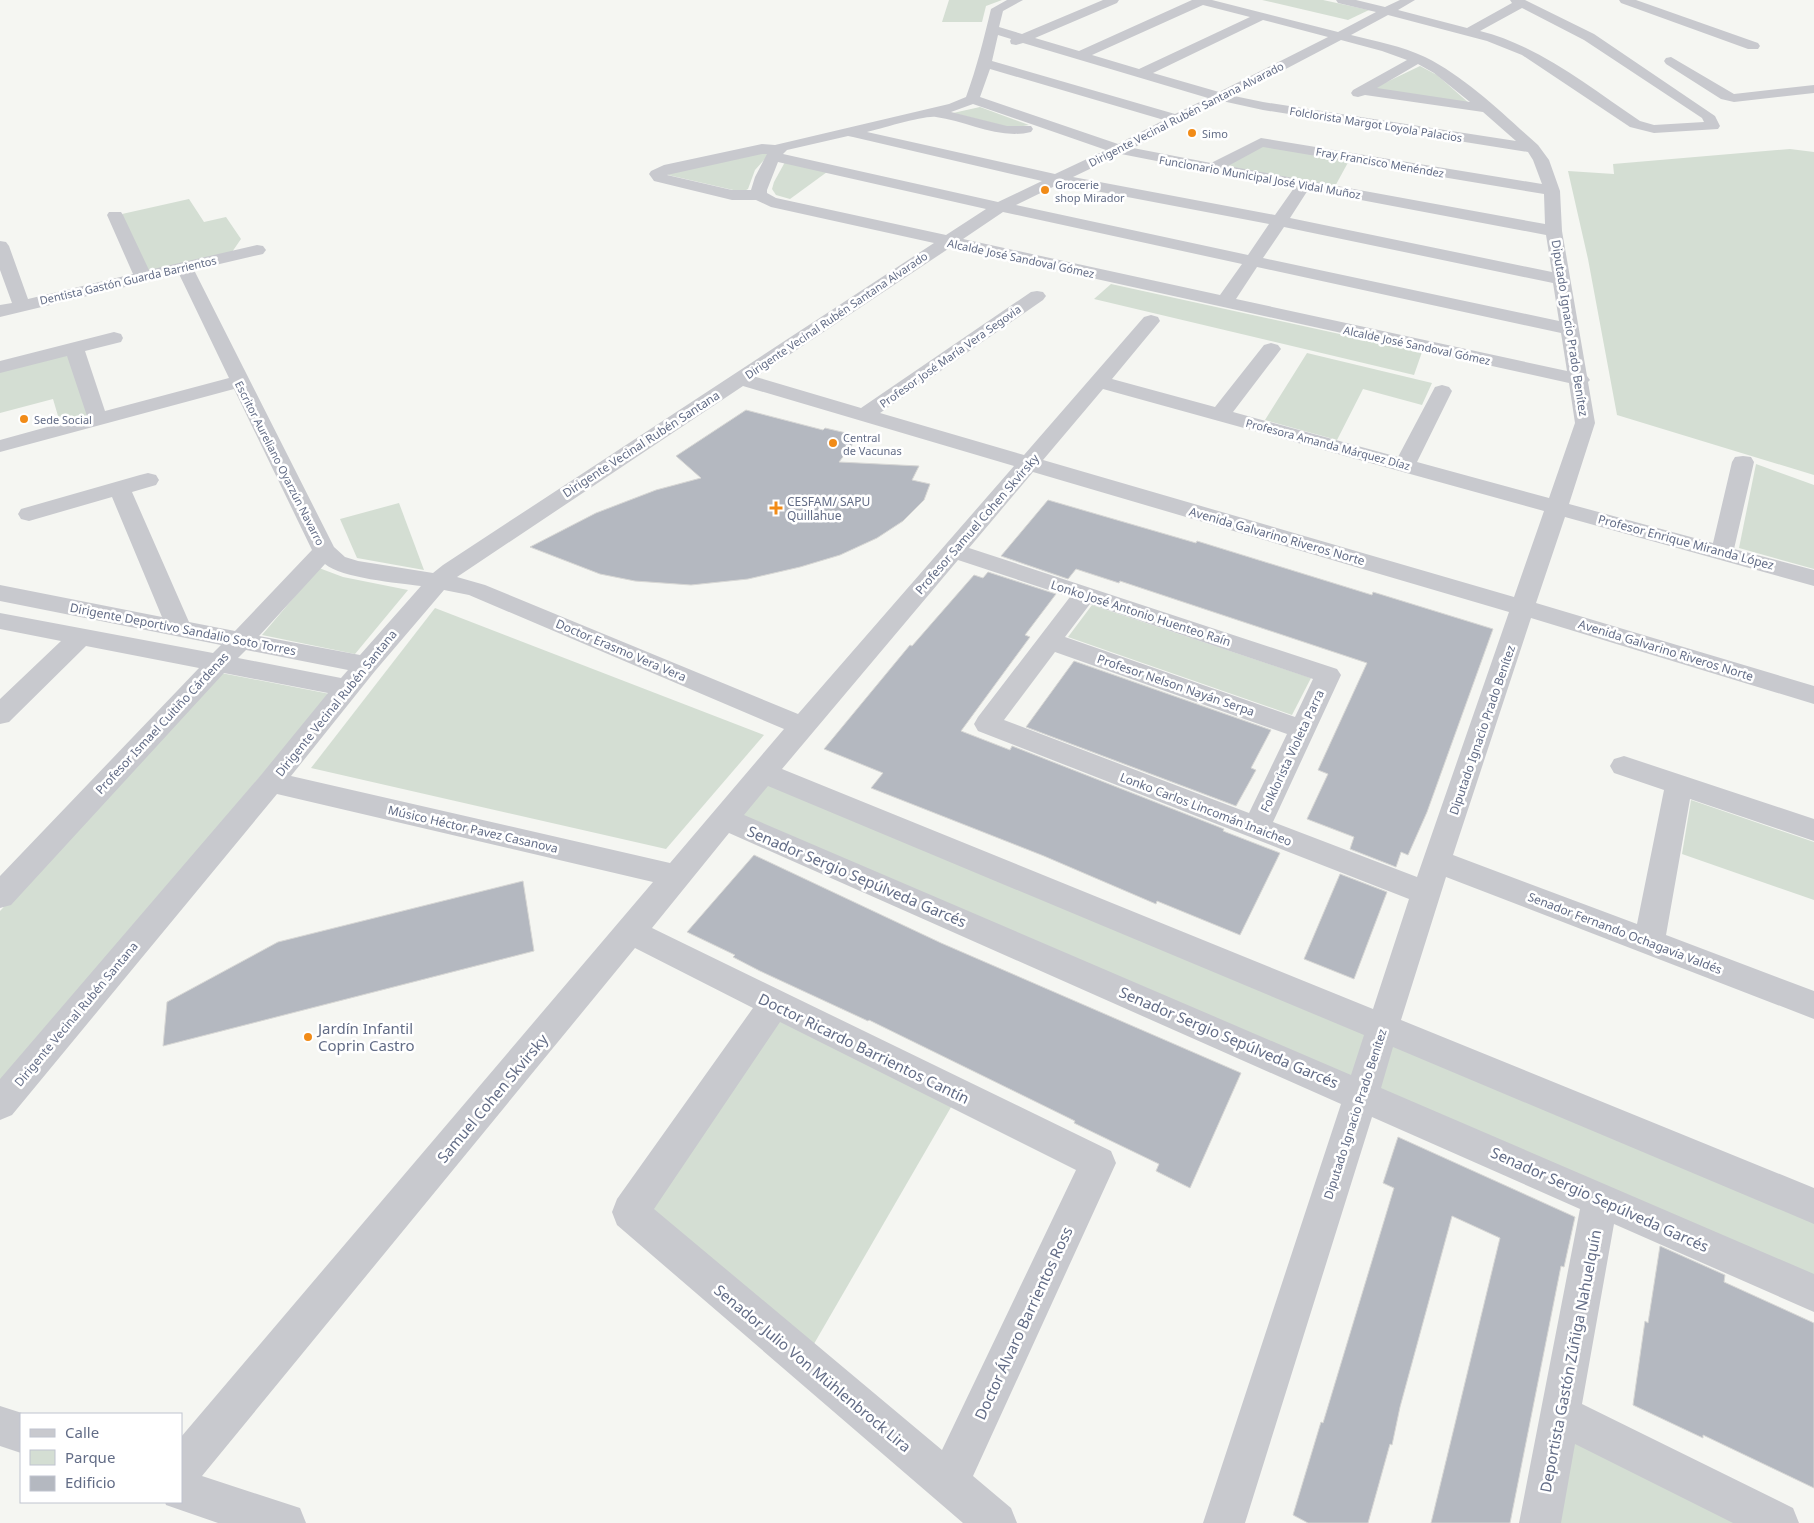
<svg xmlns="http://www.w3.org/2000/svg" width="1814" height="1523" font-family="'Noto Sans',sans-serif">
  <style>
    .green { fill: #d4ded3 }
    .building { fill: #b4b8c0; stroke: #d7d7d5 }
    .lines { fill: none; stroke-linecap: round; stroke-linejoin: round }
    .minor { fill: #c8c9ce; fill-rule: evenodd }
    .poi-dot { fill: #f18b17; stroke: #fff; stroke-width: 2 }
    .labels { text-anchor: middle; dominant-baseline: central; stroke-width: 5; stroke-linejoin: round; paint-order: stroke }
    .far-street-label { font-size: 11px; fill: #626c86; stroke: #fff }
    .far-poi-label { font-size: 11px; fill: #626c86; stroke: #fff; text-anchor: start }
    .street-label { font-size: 12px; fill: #626c86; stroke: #fff }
    .poi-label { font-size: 12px; fill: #626c86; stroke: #fff; text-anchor: start }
    .near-street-label { font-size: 15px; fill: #626c86; stroke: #fff }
    .near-poi-label { font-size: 15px; fill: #626c86; stroke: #fff; text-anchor: start }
  </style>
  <rect width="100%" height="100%" fill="#f5f6f2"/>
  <g class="green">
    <path d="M949 0H1002L986 6 982 22H942Z"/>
    <path d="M1262 0H1323L1369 10 1348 20Z"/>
    <path d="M1420 66 1437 75 1470 104 1370 90Z"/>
    <path d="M980 107 1029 125 1012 128 953 113Z"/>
    <path d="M1262 142 1351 157 1333 190 1215 168Z"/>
    <path d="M1790 149 1814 152V475L1617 415 1588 259 1568 171 1614 174 1613 164Z"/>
    <path d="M772 151 755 170 748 189 742 192 668 175 671 171Z"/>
    <path d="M785 162 827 172 790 199 776 195 772 189 774 182Z"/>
    <path d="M189 199 204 222 226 217 241 239 232 252 147 274 122 214Z"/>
    <path d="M1111 284 1422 352 1414 375 1094 299Z"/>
    <path d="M68 353 89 418 61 426 53 399 0 413V370Z"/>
    <path d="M1307 353 1432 383 1422 405 1363 389 1337 440 1265 420Z"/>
    <path d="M1756 464 1814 485V569L1739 548Z"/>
    <path d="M399 503 424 570 357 558 340 519Z"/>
    <path d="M319 568 343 577 408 590 355 654 262 635Z"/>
    <path d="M1092 605 1311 678 1292 715 1068 637Z"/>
    <path d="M435 608 764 735 666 849 311 768Z"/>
    <path d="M221 673 330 694 0 1085V911Z"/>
    <path d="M767 781 1814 1216V1284L738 817Z"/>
    <path d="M1691 800 1814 842V900L1682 854Z"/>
    <path d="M778 1016 954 1102 811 1349 645 1209Z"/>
    <path d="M1574 1439 1743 1523H1559Z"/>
  </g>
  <g class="building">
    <path d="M746 410 823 430 825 428 859 436 839 462 919 466 912 480 930 484 924 500 903 521 877 538 840 555 800 567 748 579 691 585 635 581 600 574 530 547 596 513 656 490 701 478 676 456Z"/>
    <path d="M1048 500 1196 543 1197 541 1372 595 1373 592 1493 629 1427 812 1408 855 1401 852 1396 867 1350 849 1354 837 1307 819 1328 774 1318 770 1367 663 1120 581 1119 583 1076 569 1068 579 1001 556Z"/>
    <path d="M988 572 1056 594 1025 635 1030 637 961 731 1010 750 1012 746 1224 829 1223 831 1280 853 1240 935 1157 901 1156 904 1044 856 871 788 883 773 824 749 910 645 912 646 974 575 983 578Z"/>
    <path d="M1074 661 1271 730 1251 768 1256 770 1236 806 1026 727Z"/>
    <path d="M754 855 941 943 1241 1073 1190 1188 1156 1171 1159 1164 1074 1123 1075 1121 869 1020 868 1021 760 971 733 957 735 955 687 932Z"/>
    <path d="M1340 874 1387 892 1354 979 1304 959Z"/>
    <path d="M523 881 534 951 163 1046 167 1002 278 942Z"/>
    <path d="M1398 1137 1575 1217 1564 1267 1561 1266 1510 1523H1431L1500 1238 1452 1216 1400 1407 1392 1445 1390 1444 1368 1523H1308L1293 1515 1321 1422 1323 1423 1394 1188 1383 1183Z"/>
    <path d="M1660 1246 1725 1275 1724 1282 1814 1323V1488L1703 1435V1438L1633 1405 1645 1321 1648 1323Z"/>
  </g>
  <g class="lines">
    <g class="minor">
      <path d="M1007 0H1023L1003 11 999 27 1022 34 1103 0H1119L1117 3 1035 38 1079 51 1192 0H1212L1338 32 1376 12 1338 3 1336 0H1356L1385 7 1400 0H1415L1398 10 1467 28 1512 3 1510 0H1525L1594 34 1715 116 1720 126 1718 129 1654 133 1630 127 1522 55 1487 41 1388 15 1351 35C1375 41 1402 46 1425 57 1467 78 1503 114 1538 145L1549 160 1560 191 1562 231 1587 376 1590 380 1588 382 1595 423 1569 504 1713 543 1732 462 1735 457 1743 456 1751 457 1754 462 1734 549 1814 570V586L1565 517 1536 603 1814 686V704L1531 618 1453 855 1637 924 1664 790 1614 773 1610 766 1614 759 1624 756 1814 819V841L1690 799 1666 935 1814 991V1019L1446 877 1401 1020 1814 1188V1224L1393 1047 1381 1088 1814 1274V1312L1614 1224 1582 1404 1793 1508 1799 1523H1733L1575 1444 1561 1523H1519L1580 1209 1372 1117 1245 1523H1203L1341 1104 729 833 652 928 1111 1151 1116 1163 973 1476 1011 1508 1017 1523H963L617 1225 612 1212 617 1199 753 1008 635 948 202 1476 300 1508 306 1523H218L166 1505 165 1502H181V1437L653 882 277 794 12 1115 0 1120V1079L261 775 328 693 224 673 11 905 0 908V876L199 668 86 646 9 722 0 724V699L61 641 0 629V613L213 653 221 645 0 601V585L162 617 112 497 29 521 21 519 18 514 21 509 140 475 148 473 156 475 159 480 156 485 132 492 189 622 235 631 312 550 234 389 0 452V440L87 416 67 356 0 373V361L114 332 121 334 123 338 121 342 85 351 105 411 229 378 179 274 0 317V305L12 303 0 270V241L6 242 9 246 28 299 133 274 107 215 109 212H121L123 215 149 270 257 245 263 246 266 250 263 254 194 270 334 547 345 557 358 561 433 573 443 565 934 243 771 207 756 200H732L654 181 649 174 651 171 664 165 762 144 775 145 949 104 966 97C977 67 984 38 991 9ZM1203 5 1250 17 1139 69 1092 55ZM1522 8 1584 40 1702 118 1704 122 1654 125 1640 121C1589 87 1540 46 1480 31ZM1263 20 1328 37 1219 92 1153 73ZM998 35 1011 39 1010 41 1011 44 1016 45 1023 43 1208 98 1175 114 992 61ZM1341 40 1382 51 1407 60 1353 90 1351 93 1353 96 1358 97 1365 95 1483 112 1516 141 1263 102 1234 96ZM1418 64 1434 73 1470 102 1377 88ZM990 69 1164 120 1118 144 980 97ZM1222 101 1263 110 1528 152 1533 160 1542 184 1261 138 1211 163 1133 148ZM973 104 1106 150 1055 174 867 132C880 129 925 115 936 117 967 121 999 140 1031 132L1033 129 1031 126H1007L951 112ZM848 136 853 137 1042 181 998 202 783 154 787 150ZM1263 147 1544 194 1545 224 1228 166ZM762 154H767L755 177 751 190H732L667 175ZM1121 154 1294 188 1275 215 1073 177ZM778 162 986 209 946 235 776 198 767 193V190ZM1059 184 1269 224 1248 255 1016 205ZM1308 190 1546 235 1552 272 1290 218ZM1003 212 1242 264 1220 295 963 239ZM1284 227 1553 283 1559 321 1263 258ZM951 247 1569 383 1575 423 1549 498 1417 462 1452 391 1449 387 1442 385 1435 387 1398 457 1233 412 1281 349 1278 345 1271 343 1264 345 1215 407 1112 379 1160 321 1158 317 1151 315 1144 317 1024 455 880 413 1043 300 1046 296 1043 292 1037 291 1031 292 861 408 756 377ZM1257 267 1561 333 1567 371 1236 299ZM743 386 1014 466 798 714 485 585 457 577ZM1103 389 1544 511 1514 597 1043 460ZM1033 472 1509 612 1417 877 1273 822 1341 675 1337 669 969 548ZM958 560 1070 597 978 717 974 724 978 731 1409 899 1373 1009 782 769ZM325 564C341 578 398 583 421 586L360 655 259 636ZM444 590 469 595 784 729 670 863 291 776 375 671ZM1090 604 1313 679 1295 717 1065 637ZM246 650 348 670 341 678 238 658ZM1055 652 1287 734 1249 813 1004 720ZM768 786 1364 1035 1351 1075 744 815ZM780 1022 1076 1170 942 1450 654 1209Z"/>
      <path d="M1619 0H1636L1758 43 1760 46 1758 49H1748L1621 3Z"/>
      <path d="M1671 57 1734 94 1814 85V93L1734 102 1721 99 1666 64 1664 61 1666 58Z"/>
      <path d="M0 1406 25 1414H21V1453L0 1446Z"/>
    </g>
  </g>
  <g class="poi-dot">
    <circle cx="1192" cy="133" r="5"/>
    <circle cx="1045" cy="190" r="5"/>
    <circle cx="24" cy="419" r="5"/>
    <circle cx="833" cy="443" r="5"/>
    <path d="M773.5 500.5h5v5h5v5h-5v5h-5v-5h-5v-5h5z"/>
    <circle cx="308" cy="1037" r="5"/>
  </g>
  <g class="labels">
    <g class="far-street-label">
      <text transform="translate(1186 114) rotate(-27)">Dirigente Vecinal Rubén Santana Alvarado</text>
      <text transform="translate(1376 124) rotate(9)">Folclorista Margot Loyola Palacios</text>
      <text transform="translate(1380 162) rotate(10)">Fray Francisco Menéndez</text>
      <text transform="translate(1260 177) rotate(10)">Funcionario Municipal José Vidal Muñoz</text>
      <text transform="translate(1021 258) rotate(12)">Alcalde José Sandoval Gómez</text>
      <text transform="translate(128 280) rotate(-13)">Dentista Gastón Guarda Barrientos</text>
      <text transform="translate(836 315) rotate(-34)">Dirigente Vecinal Rubén Santana Alvarado</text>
      <text transform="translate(1417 345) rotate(12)">Alcalde José Sandoval Gómez</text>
      <text transform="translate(950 356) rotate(-35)">Profesor José María Vera Segovia</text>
      <text transform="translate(1328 444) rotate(15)">Profesora Amanda Márquez Díaz</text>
      <text transform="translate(280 463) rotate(63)">Escritor Aureliano Oyarzún Navarro</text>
    </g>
    <g class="far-poi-label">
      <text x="1202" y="133">Simo</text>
      <text x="1055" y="184">Grocerie<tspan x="1055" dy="13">shop Mirador</tspan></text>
      <text x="34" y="419">Sede Social</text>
      <text x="843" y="437">Central<tspan x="843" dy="13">de Vacunas</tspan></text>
    </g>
    <g class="street-label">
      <text transform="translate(1570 328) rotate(81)">Diputado Ignacio Prado Benítez</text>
      <text transform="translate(641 444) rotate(-33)">Dirigente Vecinal Rubén Santana</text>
      <text transform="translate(977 524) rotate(-49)">Profesor Samuel Cohen Skvirsky</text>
      <text transform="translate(1277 536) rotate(16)">Avenida Galvarino Riveros Norte</text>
      <text transform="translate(1686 542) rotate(15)">Profesor Enrique Miranda López</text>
      <text transform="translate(1141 613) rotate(18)">Lonko José Antonio Huenteo Raín</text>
      <text transform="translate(183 629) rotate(11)">Dirigente Deportivo Sandalio Soto Torres</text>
      <text transform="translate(621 650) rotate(23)">Doctor Erasmo Vera Vera</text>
      <text transform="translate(1666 650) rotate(17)">Avenida Galvarino Riveros Norte</text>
      <text transform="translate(1176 685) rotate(19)">Profesor Nelson Nayán Serpa</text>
      <text transform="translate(336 703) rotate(-51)">Dirigente Vecinal Rubén Santana</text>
      <text transform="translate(162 723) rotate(-47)">Profesor Ismael Cuitiño Cárdenas</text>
      <text transform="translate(1482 730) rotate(-71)">Diputado Ignacio Prado Benítez</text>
      <text transform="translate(1292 751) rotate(-65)">Folklorista Violeta Parra</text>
      <text transform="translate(1206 809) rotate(21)">Lonko Carlos Lincomán Inaicheo</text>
      <text transform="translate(473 829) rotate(13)">Músico Héctor Pavez Casanova</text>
      <text transform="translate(1625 933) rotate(21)">Senador Fernando Ochagavía Valdés</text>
      <text transform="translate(76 1014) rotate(-50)">Dirigente Vecinal Rubén Santana</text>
      <text transform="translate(1355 1114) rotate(-72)">Diputado Ignacio Prado Benítez</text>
    </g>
    <g class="poi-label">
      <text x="787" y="501">CESFAM/ SAPU<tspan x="787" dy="14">Quillahue</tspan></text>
    </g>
    <g class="near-street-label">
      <text transform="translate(857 876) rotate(23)">Senador Sergio Sepúlveda Garcés</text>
      <text transform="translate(1229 1037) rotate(23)">Senador Sergio Sepúlveda Garcés</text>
      <text transform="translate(864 1048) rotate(26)">Doctor Ricardo Barrientos Cantín</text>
      <text transform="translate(492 1098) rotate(-50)">Samuel Cohen Skvirsky</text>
      <text transform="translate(1600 1199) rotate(24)">Senador Sergio Sepúlveda Garcés</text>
      <text transform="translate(1023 1323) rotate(-65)">Doctor Álvaro Barrientos Ross</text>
      <text transform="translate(1570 1361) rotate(-79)">Deportista Gastón Zúñiga Nahuelquín</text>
      <text transform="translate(813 1368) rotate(40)">Senador Julio Von Mühlenbrock Lira</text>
    </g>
    <g class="near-poi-label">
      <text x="318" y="1028">Jardín Infantil<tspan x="318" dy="17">Coprin Castro</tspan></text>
    </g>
  </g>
  <rect x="20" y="1413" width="162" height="90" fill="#ffffff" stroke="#c0c4cf"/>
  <rect x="30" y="1429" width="25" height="8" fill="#c8c9ce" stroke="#c0c4cf"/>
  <text x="65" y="1438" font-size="15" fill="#626c86">Calle</text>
  <rect x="30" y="1450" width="25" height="15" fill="#d4ded3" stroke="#c0c4cf"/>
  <text x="65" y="1463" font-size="15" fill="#626c86">Parque</text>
  <rect x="30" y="1476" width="25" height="15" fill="#b4b8c0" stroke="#c0c4cf"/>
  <text x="65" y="1488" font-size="15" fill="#626c86">Edificio</text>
</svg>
